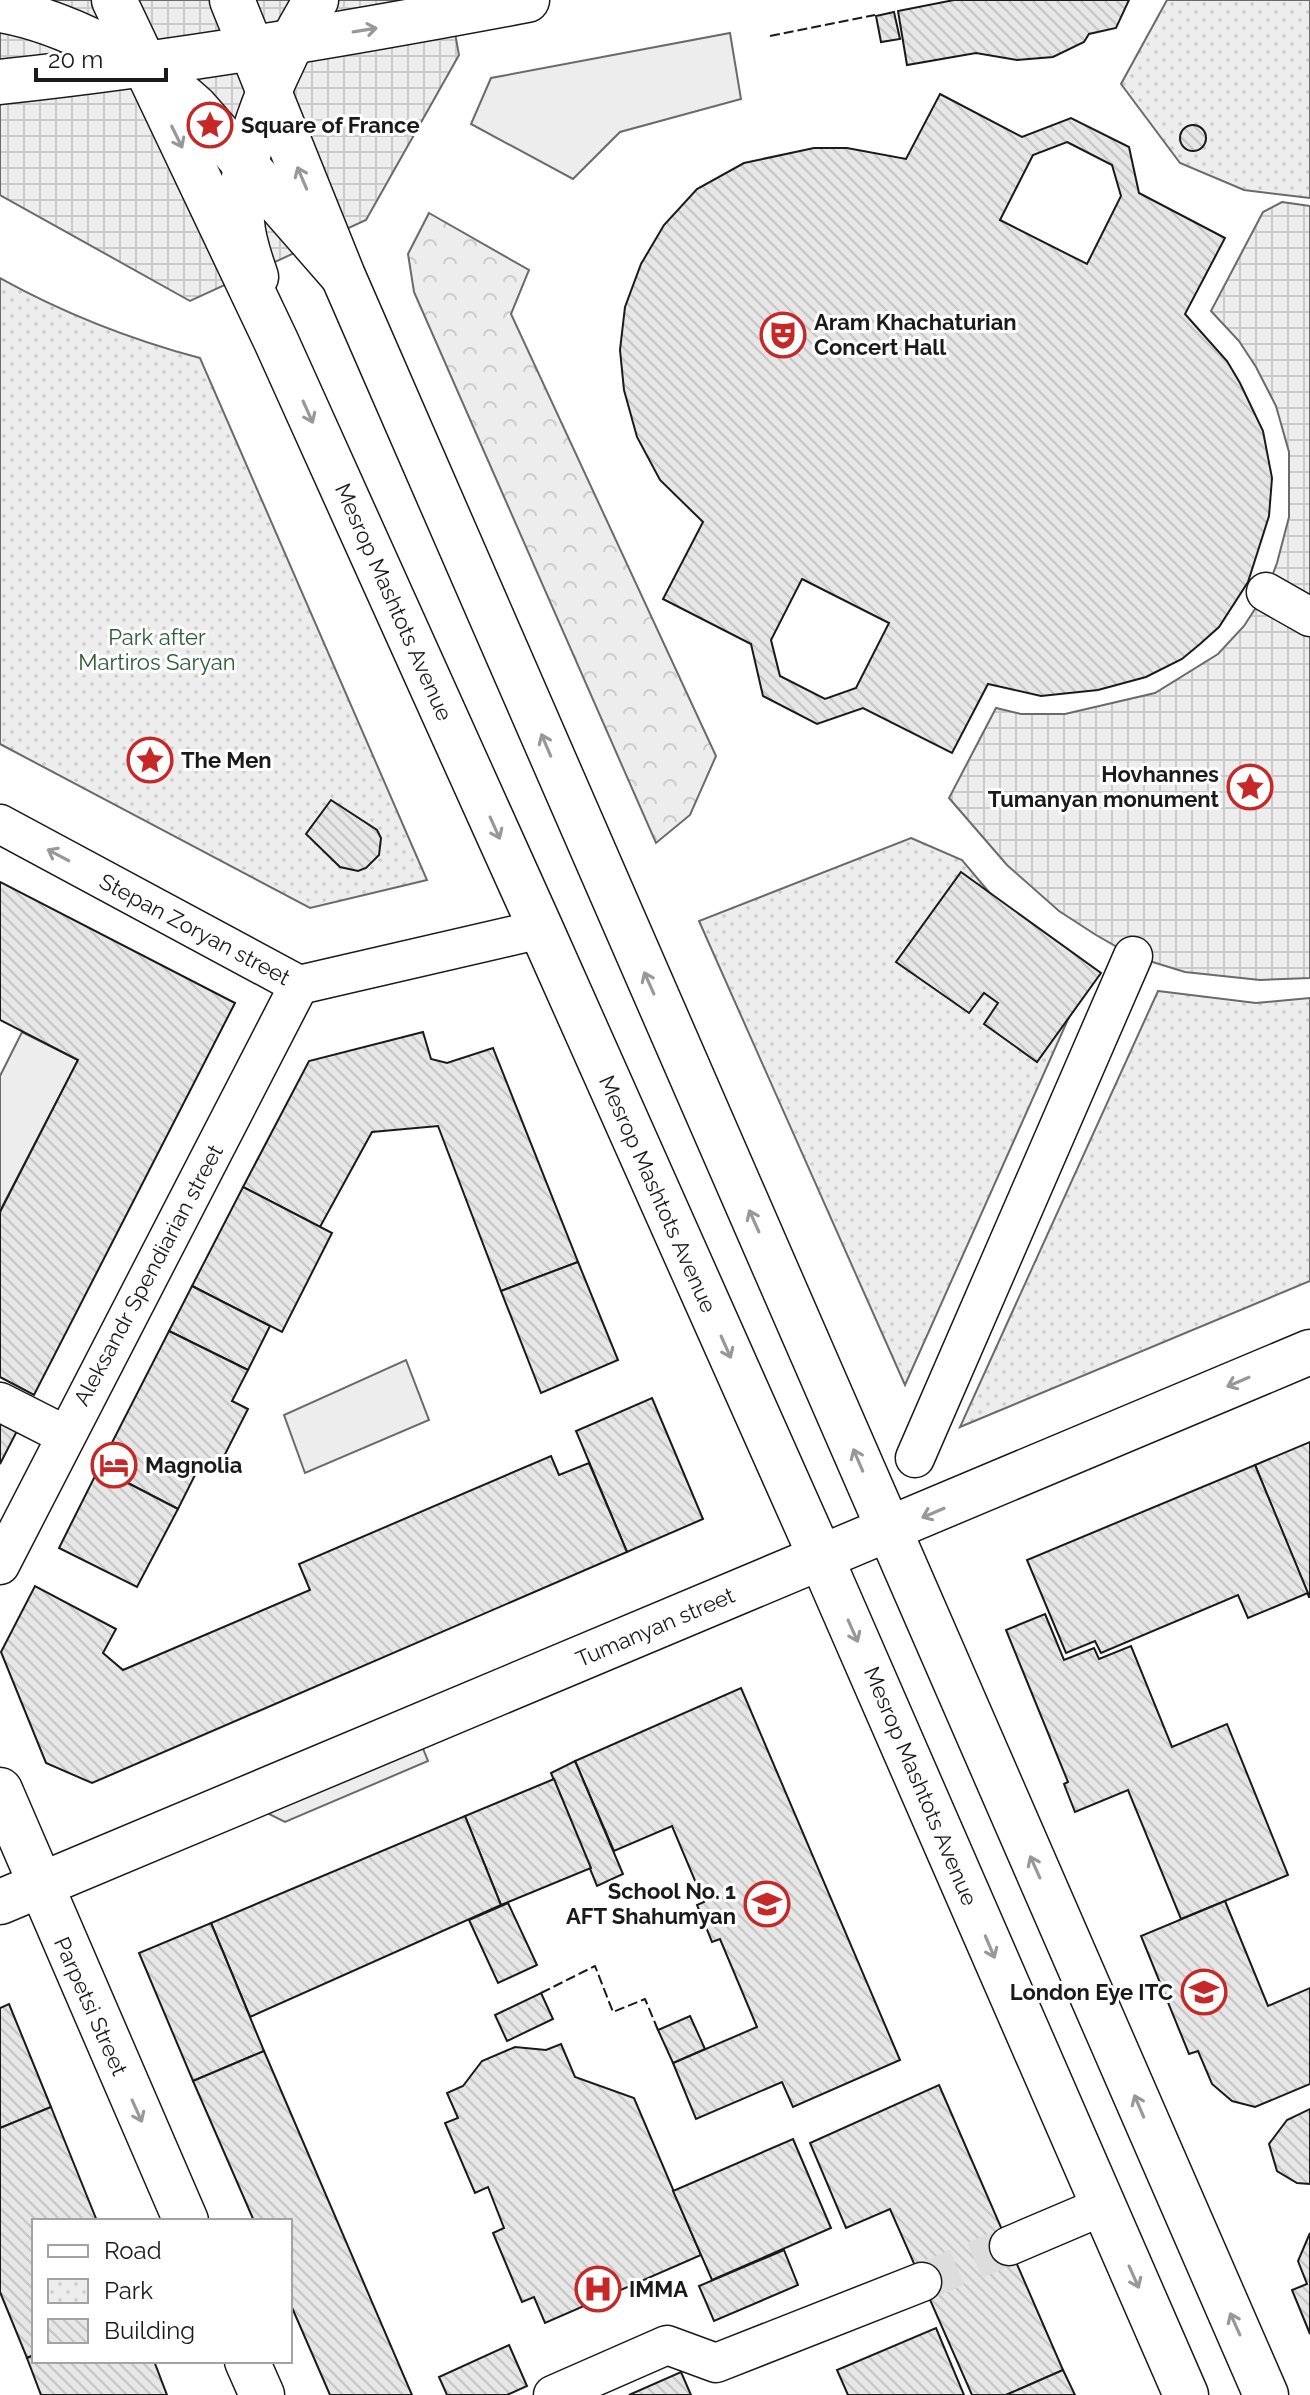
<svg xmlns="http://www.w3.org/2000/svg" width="1310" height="2395" font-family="Raleway,sans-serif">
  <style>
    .built { fill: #ededed; stroke: #6a6a6a; stroke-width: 2 }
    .forest { fill: url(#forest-crowns); stroke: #6a6a6a; stroke-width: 2 }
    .park { fill: url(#park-dots); stroke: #6a6a6a; stroke-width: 2 }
    .plaza { fill: url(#plaza-grid); stroke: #6a6a6a; stroke-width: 2 }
    .building { fill: url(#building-back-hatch); stroke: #1a1a1a; stroke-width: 2; fill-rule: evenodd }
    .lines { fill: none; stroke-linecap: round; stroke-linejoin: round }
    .street-tunnel { stroke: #ddd; stroke-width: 38; stroke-dasharray: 38 19; stroke-linecap: butt }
    .street-casing { stroke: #1a1a1a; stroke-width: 41 }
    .secondary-casing { stroke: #1a1a1a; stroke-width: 47 }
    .primary-casing { stroke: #1a1a1a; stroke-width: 47 }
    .highway-casing { stroke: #1a1a1a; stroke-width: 47 }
    .street { stroke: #fff; stroke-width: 38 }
    .secondary { stroke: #fff; stroke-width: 44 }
    .primary { stroke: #fff; stroke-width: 44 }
    .highway { stroke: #fff; stroke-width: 44 }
    .fence { stroke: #1a1a1a; stroke-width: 2; stroke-dasharray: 10 4; stroke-linecap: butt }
    .oneway { stroke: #989898 }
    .labels { text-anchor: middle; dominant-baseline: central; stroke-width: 6; stroke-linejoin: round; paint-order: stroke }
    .poi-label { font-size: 22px; font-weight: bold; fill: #1a1a1a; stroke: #fff; text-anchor: start }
    .street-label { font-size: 22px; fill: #1a1a1a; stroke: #fff }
    .park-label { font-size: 22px; fill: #2b5a34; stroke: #fff }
  </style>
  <defs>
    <pattern id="forest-crowns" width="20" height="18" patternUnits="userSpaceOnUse" patternTransform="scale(2)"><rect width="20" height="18" fill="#ededed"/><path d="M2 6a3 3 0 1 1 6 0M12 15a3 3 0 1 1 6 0" fill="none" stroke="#cbcbcb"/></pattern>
    <pattern id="park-dots" width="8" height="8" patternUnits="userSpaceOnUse" patternTransform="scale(2)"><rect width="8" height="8" fill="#ededed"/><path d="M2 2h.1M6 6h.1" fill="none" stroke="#cbcbcb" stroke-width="1.8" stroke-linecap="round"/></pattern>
    <pattern id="plaza-grid" width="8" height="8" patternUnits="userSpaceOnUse" patternTransform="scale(2)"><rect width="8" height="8" fill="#ededed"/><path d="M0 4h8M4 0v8" fill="none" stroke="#cbcbcb"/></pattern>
    <pattern id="building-back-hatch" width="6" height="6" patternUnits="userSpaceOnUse" patternTransform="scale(2)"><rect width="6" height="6" fill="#e6e6e6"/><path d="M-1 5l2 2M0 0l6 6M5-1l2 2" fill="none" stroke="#c5c5c5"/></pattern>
  </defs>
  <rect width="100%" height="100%" fill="#fff"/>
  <g class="built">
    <path d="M730 33 741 99 620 132 573 179 471 124 491 78Z"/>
    <path d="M22 1032 78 1060 0 1211V1076Z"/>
    <path d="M406 1360 429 1420 305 1473 284 1415Z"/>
    <path d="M420 1741 428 1761 285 1822 263 1811Z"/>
  </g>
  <path class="forest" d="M429 213 529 270 511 314 716 756 690 815 656 843 414 292 408 254Z"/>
  <g class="park">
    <path d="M1167 0H1310V198L1244 190 1180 163 1121 84Z"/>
    <path d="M0 278C65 314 129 339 200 358L427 880 310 908 0 744Z"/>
    <path d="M911 838 962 860 994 898 1090 970 905 1385 699 921Z"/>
    <path d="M1158 991 1256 1003 1310 998V1281L960 1427Z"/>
  </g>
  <g class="plaza">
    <path d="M0 0H449L459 55 366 220 190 301 0 195Z"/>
    <path d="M1282 202 1310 206V978L1260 980 1185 972 1133 956 1096 935 1059 911 1007 865 949 798 996 708 1021 714H1065L1155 693 1218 654 1244 626 1266 592 1277 563 1289 517V452L1276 406 1256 367 1239 341 1211 311 1263 212Z"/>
  </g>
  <g class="building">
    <path d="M954 0H1129L1116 28 1089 34 1084 42 1053 57 1017 60 976 53 907 65 898 11Z"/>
    <path d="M894 12 900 39 881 42 876 16Z"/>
    <path d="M940 94 1022 137 1071 118 1129 147 1139 193 1225 238 1185 314 1227 361 1240 383 1263 431 1272 478 1269 516 1248 582 1219 627 1200 644 1182 659 1146 677 1098 690 1041 696 988 684 952 753 863 708 817 724 763 696 751 644 663 599 703 522 660 480 637 437 624 390 620 350 625 307 641 264 664 225 697 189 744 163 814 148H847L906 159ZM1067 142 1112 165 1121 196 1087 264 1000 220 1033 155ZM802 579 889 623 856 688 825 699 780 676 771 640Z"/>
    <circle cx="1193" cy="138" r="13"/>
    <path d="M331 800 377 830 381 838 379 855 366 868 358 871 340 867 306 834Z"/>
    <path d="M961 872 1101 973 1037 1062 984 1024 998 1003 984 993 969 1013 896 962Z"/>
    <path d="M0 882 235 1003 34 1395 0 1377V1212L78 1060 0 1020Z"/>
    <path d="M423 1032 431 1059 447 1063 493 1048 578 1262 501 1291 438 1126 372 1132 320 1227 243 1187 309 1061Z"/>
    <path d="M243 1187 332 1233 282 1332 192 1286Z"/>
    <path d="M578 1262 618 1360 541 1393 501 1291Z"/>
    <path d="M192 1286 270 1326 248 1370 169 1331Z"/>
    <path d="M169 1331 248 1370 232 1401 248 1409 216 1472 200 1465 178 1509 99 1468Z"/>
    <path d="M652 1398 703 1519 627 1552 576 1431Z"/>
    <path d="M0 1422 17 1431 0 1464Z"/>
    <path d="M1310 1442V1597H1309L1255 1465Z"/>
    <path d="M551 1456 559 1475 589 1463 627 1552 92 1783 46 1763 1 1652 35 1586 116 1629 103 1653 123 1670 310 1590 299 1564Z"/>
    <path d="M1255 1465 1308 1593 1248 1618 1238 1595 1101 1653 1095 1641 1066 1653 1027 1560Z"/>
    <path d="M99 1468 178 1509 137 1587 59 1548Z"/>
    <path d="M1045 1614 1064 1660 1094 1648 1099 1659 1131 1646 1172 1747 1227 1724 1288 1875 1181 1919 1128 1790 1075 1812 1064 1784 1068 1782 1006 1630Z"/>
    <path d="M741 1688 900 2060 793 2107 782 2082 696 2119 673 2063 757 2027 720 1939 712 1942 697 1905 704 1902 672 1826 614 1851 575 1761Z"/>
    <path d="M575 1761 623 1874 597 1886 551 1773Z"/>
    <path d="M554 1779 591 1868 501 1905 465 1816Z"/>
    <path d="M465 1816 501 1905 250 2017 211 1923Z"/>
    <path d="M1225 1901 1268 2006 1310 1988V2084L1255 2107 1232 2101 1212 2084 1198 2051 1189 2054 1141 1936Z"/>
    <path d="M508 1903 537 1965 498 1983 469 1920Z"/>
    <path d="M211 1923 264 2051 193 2081 139 1953Z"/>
    <path d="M541 1993 553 2019 507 2041 495 2015Z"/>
    <path d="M9 2004 51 2107 0 2128V2008Z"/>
    <path d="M690 2016 705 2049 673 2063 658 2030Z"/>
    <path d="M561 2044 575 2077 634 2098 701 2255 545 2323 534 2297 522 2302 493 2233 504 2228 488 2187 475 2193 445 2123 458 2118 447 2093 463 2086 482 2061 515 2047 546 2050Z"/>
    <path d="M264 2051 412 2395H330L290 2303V2221H254L193 2081Z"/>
    <path d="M939 2085 1063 2370 1006 2395H972L890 2209 846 2228 810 2143Z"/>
    <path d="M51 2107 97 2221H34V2355L27 2358 0 2292V2128Z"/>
    <path d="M1310 2109V2184L1297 2183 1277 2171 1269 2144 1287 2120Z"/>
    <path d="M793 2139 831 2228 712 2280 673 2191Z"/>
    <path d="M1310 2233V2334L1292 2290 1307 2284 1298 2261Z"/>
    <path d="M784 2250 798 2285 714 2321 699 2286Z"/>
    <path d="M936 2328 964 2395H848L837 2370Z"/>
    <path d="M509 2345 527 2386 507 2395H447L439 2377Z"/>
    <path d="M34 2355V2361H154L167 2395H41L27 2358Z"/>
    <path d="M1063 2370 1075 2395H1006Z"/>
    <path d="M681 2372 691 2395H629Z"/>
  </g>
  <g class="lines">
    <path class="street-tunnel" d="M922 2282 1009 2246"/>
    <g class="street-casing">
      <g id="street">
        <path d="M1266 592 1310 617"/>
        <path d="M0 824 299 985 541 929"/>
        <path d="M0 1402 65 1435"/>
        <path d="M915 1458 1133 956"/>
        <path d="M0 1565 299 985"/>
        <path d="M1009 2246 1103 2206"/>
        <path d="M553 2395 667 2345 716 2363 922 2282"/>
      </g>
    </g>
    <g class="secondary-casing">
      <g id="secondary">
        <path d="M0 1790 186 2221"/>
        <path d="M0 1902 1310 1352"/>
        <path d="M247 2361 262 2395"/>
      </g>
    </g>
    <g class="primary-casing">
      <g id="primary">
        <path d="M0 10C62 20 149 65 195 107L341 274"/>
        <path d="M0 82C177 63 352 33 527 0"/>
        <path d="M256 277C250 259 243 241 242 222 236 151 280 59 316 0"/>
      </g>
    </g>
    <g class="highway-casing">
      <g id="highway">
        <path d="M114 0 276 341 541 929 822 1560 1186 2395"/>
        <path d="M232 0 343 276 1266 2395"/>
      </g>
    </g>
    <use href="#street" class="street"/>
    <use href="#secondary" class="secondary"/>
    <use href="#primary" class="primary"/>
    <use href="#highway" class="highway"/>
    <g class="fence">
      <path d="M770 36 875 15"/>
      <path d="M541 1993 595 1966 613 2012 645 1999 658 2030"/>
    </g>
  </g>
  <defs><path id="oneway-shaft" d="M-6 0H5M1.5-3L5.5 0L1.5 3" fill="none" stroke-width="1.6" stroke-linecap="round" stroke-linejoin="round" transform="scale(2)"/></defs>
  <g class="oneway">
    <use href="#oneway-shaft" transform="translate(365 30) rotate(-9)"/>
    <use href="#oneway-shaft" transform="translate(177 137) rotate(64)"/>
    <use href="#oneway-shaft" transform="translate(302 178) rotate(-113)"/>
    <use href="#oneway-shaft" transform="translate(308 412) rotate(66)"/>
    <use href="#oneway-shaft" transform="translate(546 745) rotate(-113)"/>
    <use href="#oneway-shaft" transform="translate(495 828) rotate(66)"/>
    <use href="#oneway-shaft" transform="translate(58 855) rotate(-152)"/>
    <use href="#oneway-shaft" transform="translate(649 983) rotate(-114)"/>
    <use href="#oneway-shaft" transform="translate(754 1221) rotate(-114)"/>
    <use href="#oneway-shaft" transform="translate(726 1347) rotate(66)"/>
    <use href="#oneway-shaft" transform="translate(1238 1382) rotate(157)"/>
    <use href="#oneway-shaft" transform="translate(858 1460) rotate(-113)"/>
    <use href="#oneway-shaft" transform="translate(933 1513) rotate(157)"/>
    <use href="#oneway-shaft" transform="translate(853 1631) rotate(66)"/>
    <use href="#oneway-shaft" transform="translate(1035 1867) rotate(-114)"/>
    <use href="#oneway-shaft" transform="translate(990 1947) rotate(67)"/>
    <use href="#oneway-shaft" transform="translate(1139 2106) rotate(-113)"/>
    <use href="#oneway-shaft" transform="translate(137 2111) rotate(66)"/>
    <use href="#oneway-shaft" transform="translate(1134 2277) rotate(66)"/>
    <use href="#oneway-shaft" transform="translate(1235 2324) rotate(-114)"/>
  </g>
  <defs>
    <g id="sight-ring" transform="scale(2.3)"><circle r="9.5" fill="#fff" stroke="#c62828" stroke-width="1.5"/><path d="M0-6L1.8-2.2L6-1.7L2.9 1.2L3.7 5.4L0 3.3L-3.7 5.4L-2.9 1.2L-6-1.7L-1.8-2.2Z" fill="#c62828"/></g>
    <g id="theatre-ring" transform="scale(2.3)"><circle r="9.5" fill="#fff" stroke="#c62828" stroke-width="1.5"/><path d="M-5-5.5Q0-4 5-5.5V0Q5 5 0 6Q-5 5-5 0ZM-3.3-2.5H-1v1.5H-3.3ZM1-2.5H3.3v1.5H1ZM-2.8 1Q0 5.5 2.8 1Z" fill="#c62828"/></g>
    <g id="hotel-ring" transform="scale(2.3)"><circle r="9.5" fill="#fff" stroke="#c62828" stroke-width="1.5"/><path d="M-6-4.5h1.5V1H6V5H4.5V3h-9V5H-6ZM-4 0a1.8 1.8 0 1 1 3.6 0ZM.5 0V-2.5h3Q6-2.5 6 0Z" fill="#c62828"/></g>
    <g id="school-ring" transform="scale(2.3)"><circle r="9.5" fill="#fff" stroke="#c62828" stroke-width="1.5"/><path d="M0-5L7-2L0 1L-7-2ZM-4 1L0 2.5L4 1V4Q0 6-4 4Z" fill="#c62828"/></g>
    <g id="hospital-ring" transform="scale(2.3)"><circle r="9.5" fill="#fff" stroke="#c62828" stroke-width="1.5"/><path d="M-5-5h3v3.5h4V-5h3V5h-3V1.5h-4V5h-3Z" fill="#c62828"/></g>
  </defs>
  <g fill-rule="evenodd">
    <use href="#sight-ring" x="210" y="125"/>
    <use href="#theatre-ring" x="783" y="335"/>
    <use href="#sight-ring" x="150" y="760"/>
    <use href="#sight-ring" x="1250" y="787"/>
    <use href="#hotel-ring" x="114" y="1465"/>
    <use href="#school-ring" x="767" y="1904"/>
    <use href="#school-ring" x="1204" y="1992"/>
    <use href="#hospital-ring" x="598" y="2289"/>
  </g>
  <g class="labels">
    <g class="poi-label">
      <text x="241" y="125">Square of France</text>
      <text x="814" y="322">Aram Khachaturian<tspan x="814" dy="25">Concert Hall</tspan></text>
      <text x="181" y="760">The Men</text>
      <text x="1219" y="774" text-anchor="end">Hovhannes<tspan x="1219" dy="25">Tumanyan monument</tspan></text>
      <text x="145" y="1465">Magnolia</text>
      <text x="736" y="1891" text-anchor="end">School No. 1<tspan x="736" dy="25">AFT Shahumyan</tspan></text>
      <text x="1173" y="1992" text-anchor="end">London Eye ITC</text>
      <text x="629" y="2289">IMMA</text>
    </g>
    <g class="street-label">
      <text transform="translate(394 602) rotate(66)">Mesrop Mashtots Avenue</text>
      <text transform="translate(195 929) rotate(28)">Stepan Zoryan street</text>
      <text transform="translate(658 1194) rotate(66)">Mesrop Mashtots Avenue</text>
      <text transform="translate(148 1275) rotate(-62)">Aleksandr Spendiarian street</text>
      <text transform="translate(655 1627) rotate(-23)">Tumanyan street</text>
      <text transform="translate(921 1786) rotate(67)">Mesrop Mashtots Avenue</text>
      <text transform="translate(91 2006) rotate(66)">Parpetsi Street</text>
    </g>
    <g class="park-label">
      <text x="157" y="637">Park after<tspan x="157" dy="25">Martiros Saryan</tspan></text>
    </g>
  </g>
  <rect x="32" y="2219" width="260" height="144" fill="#ffffff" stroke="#a3a3a3" stroke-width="2"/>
  <rect x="48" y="2245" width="40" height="12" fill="#ffffff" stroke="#a3a3a3" stroke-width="2"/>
  <text x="104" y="2259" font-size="24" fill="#1a1a1a">Road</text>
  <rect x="48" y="2279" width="40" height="24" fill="url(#park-dots)" stroke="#a3a3a3" stroke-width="2"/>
  <text x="104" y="2299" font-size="24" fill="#1a1a1a">Park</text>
  <rect x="48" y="2319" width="40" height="24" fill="url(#building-back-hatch)" stroke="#a3a3a3" stroke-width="2"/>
  <text x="104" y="2339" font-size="24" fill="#1a1a1a">Building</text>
  <path d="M36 68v12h130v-12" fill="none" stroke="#1a1a1a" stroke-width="4"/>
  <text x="48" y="68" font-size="24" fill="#1a1a1a" stroke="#ffffff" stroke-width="6" paint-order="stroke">20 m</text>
</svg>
